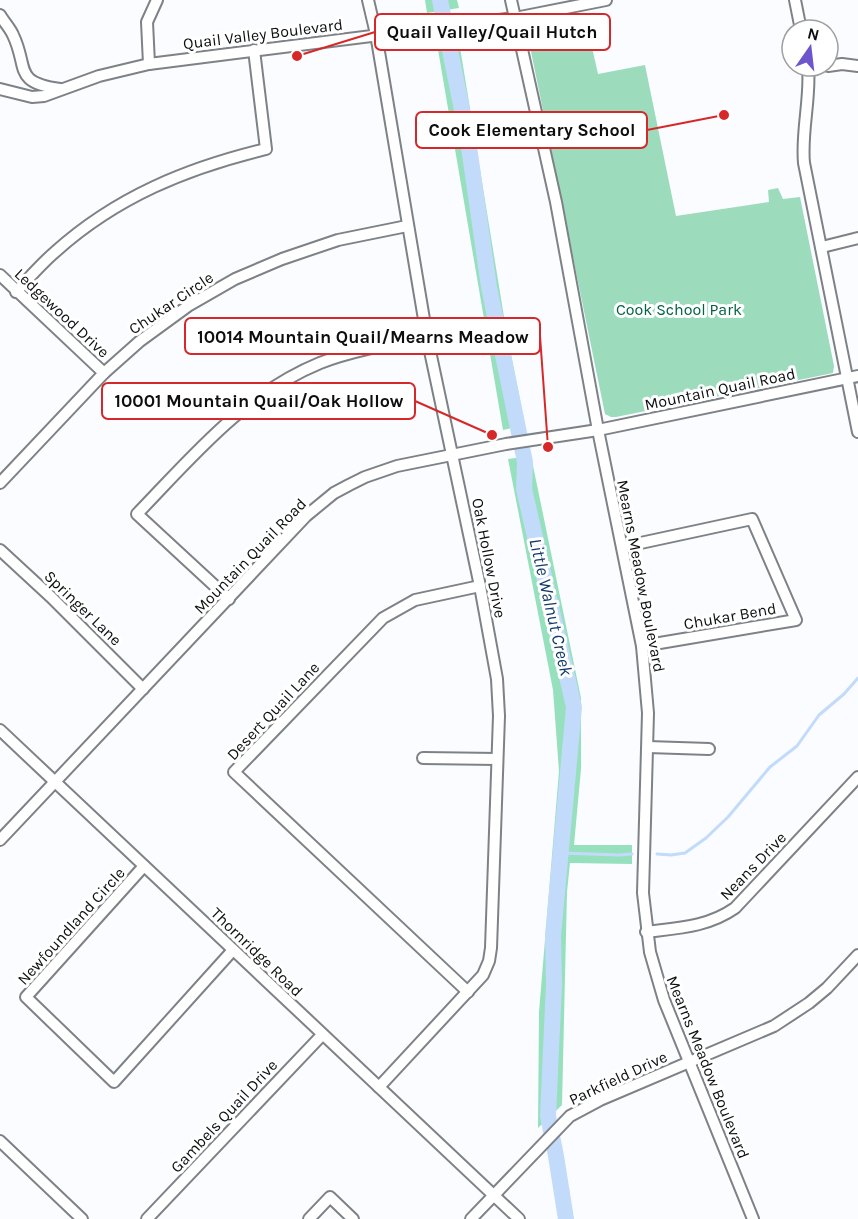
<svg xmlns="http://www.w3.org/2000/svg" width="858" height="1219" font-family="Karla,sans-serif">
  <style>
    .green { fill: #9ddbbd }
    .forest { fill: #97e0be }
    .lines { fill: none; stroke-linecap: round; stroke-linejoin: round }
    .stream { stroke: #c2dbfb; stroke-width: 3 }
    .river { stroke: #c2dbfb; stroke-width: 16 }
    .minor-casing { stroke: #7e8286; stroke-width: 14 }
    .minor { stroke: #fff; stroke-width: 10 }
    .labels { text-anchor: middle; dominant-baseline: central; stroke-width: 6; stroke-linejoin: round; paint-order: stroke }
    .street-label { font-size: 16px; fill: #0d0e0f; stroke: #fff }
    .park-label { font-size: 16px; fill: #016243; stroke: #fff }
    .water-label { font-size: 18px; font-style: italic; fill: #123b6a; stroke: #fff }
    .leader { fill: none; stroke: #d62828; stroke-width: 2 }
    .callout-dot { fill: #d62828; stroke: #fff; stroke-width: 2 }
    .callout { fill: #fff; stroke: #d62828; stroke-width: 2 }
    .callout-label { font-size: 18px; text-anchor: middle; font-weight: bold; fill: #0d0e0f }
  </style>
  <rect width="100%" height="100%" fill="#fafcff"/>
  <path class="green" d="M566 19 591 43 598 74 645 65 676 216 769 202 768 190 778 188 783 199 800 197 834 366 833 373 616 417H611L605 414 526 27 527 25Z"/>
  <g class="forest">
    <path d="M425 0H457L459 8 427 13Z"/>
    <path d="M458 35 506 329 525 425 503 430 436 38Z"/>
    <path d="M531 456 581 698V769L574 845H632V864L570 863 567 892 562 1105 538 1128 539 1012 559 771 553 690 508 459Z"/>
  </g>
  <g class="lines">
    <g class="stream">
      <path d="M560 853 619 855 632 854"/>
      <path d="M657 854 671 855 685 853 706 838 728 817 770 767 797 746 819 715 844 694 858 678"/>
    </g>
    <path class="river" d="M440 0 468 140 489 287 525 462 524 489 574 707 553 936 554 984 548 1116 556 1156 566 1219"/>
    <g class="minor-casing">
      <g id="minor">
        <path d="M368 0 376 34 427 337 480 586 497 679 499 716 491 948 489 961 483 975 379 1087"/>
        <path d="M511 0 556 202 598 430 642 646 648 713 643 893 650 952 664 1000 753 1219"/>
        <path d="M795 0 801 30"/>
        <path d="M0 15C4 22 10 28 13 35 29 68 12 82 60 89"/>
        <path d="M149 64 147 22 157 0"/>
        <path d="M808 66C811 98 801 131 804 163L858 432"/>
        <path d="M828 66 842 64 858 66"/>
        <path d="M0 89 32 97 44 96 99 76 149 64 515 18 606 0"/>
        <path d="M822 247 858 238"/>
        <path d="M0 275 104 373"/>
        <path d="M16 292C29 278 41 264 55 252 116 197 187 168 266 149L254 50"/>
        <path d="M0 483 104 373 140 341 188 306 235 279 282 259 338 240 407 226"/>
        <path d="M622 547 752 519 796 620 642 646"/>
        <path d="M0 550 51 597 143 689"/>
        <path d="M229 599 137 514C193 456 244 394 320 363 354 350 391 344 427 337"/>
        <path d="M0 730 519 1219"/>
        <path d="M648 747 709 749"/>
        <path d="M423 758 497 759"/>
        <path d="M0 840 306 516 334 493 349 485 365 477 397 466 506 444 598 430 858 376"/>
        <path d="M144 866 26 997 114 1082 233 950"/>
        <path d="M646 932C678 928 708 927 735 908L858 777"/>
        <path d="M468 992 234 772 383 618 415 600 480 586"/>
        <path d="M0 1141 82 1219"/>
        <path d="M147 1219 322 1035"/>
        <path d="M309 1219 330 1197 353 1219"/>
        <path d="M471 1219 570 1116 600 1100 774 1026 809 1003 827 988 858 955"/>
      </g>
    </g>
    <use href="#minor" class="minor"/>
  </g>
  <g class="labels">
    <g class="street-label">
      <text transform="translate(263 34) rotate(-7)">Quail Valley Boulevard</text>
      <text transform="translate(171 303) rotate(-34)">Chukar Circle</text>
      <text transform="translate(62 313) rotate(43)">Ledgewood Drive</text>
      <text transform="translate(720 389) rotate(-12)">Mountain Quail Road</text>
      <text transform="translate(250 556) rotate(-46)">Mountain Quail Road</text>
      <text transform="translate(489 558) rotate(79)">Oak Hollow Drive</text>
      <text transform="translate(641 576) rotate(79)">Mearns Meadow Boulevard</text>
      <text transform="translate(83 608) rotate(44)">Springer Lane</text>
      <text transform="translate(730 616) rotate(-10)">Chukar Bend</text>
      <text transform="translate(273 711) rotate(-47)">Desert Quail Lane</text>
      <text transform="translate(753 866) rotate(-46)">Neans Drive</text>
      <text transform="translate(71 926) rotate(-48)">Newfoundland Circle</text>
      <text transform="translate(257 952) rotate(44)">Thornridge Road</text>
      <text transform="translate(708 1067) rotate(68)">Mearns Meadow Boulevard</text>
      <text transform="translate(618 1078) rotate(-25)">Parkfield Drive</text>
      <text transform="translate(224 1116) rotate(-47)">Gambels Quail Drive</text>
    </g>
    <g class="park-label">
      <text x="679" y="309">Cook School Park</text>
    </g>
    <g class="water-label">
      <text transform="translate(551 607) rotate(77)">Little Walnut Creek</text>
    </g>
  </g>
  <path class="leader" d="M297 56L375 32M724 115L647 130M548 447L540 336M492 435L415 401"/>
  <g class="callout-dot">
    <circle cx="297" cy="56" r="6"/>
    <circle cx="724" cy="115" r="6"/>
    <circle cx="548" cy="447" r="6"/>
    <circle cx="492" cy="435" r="6"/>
  </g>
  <g class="callout">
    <rect x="375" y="14" width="235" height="36" rx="6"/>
    <rect x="416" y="112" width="231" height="36" rx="6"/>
    <rect x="185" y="318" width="355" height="36" rx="6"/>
    <rect x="102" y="383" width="313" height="36" rx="6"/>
  </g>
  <g class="callout-label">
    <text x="492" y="38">Quail Valley/Quail Hutch</text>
    <text x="532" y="136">Cook Elementary School</text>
    <text x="363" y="343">10014 Mountain Quail/Mearns Meadow</text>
    <text x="259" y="407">10001 Mountain Quail/Oak Hollow</text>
  </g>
  <g transform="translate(810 48) rotate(14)"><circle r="28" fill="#ffffff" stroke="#9e9f9f" stroke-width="1.5"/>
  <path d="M0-4.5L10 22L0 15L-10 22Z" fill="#6d55ce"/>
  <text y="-9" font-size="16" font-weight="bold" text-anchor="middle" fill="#0d0e0f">N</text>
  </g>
</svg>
